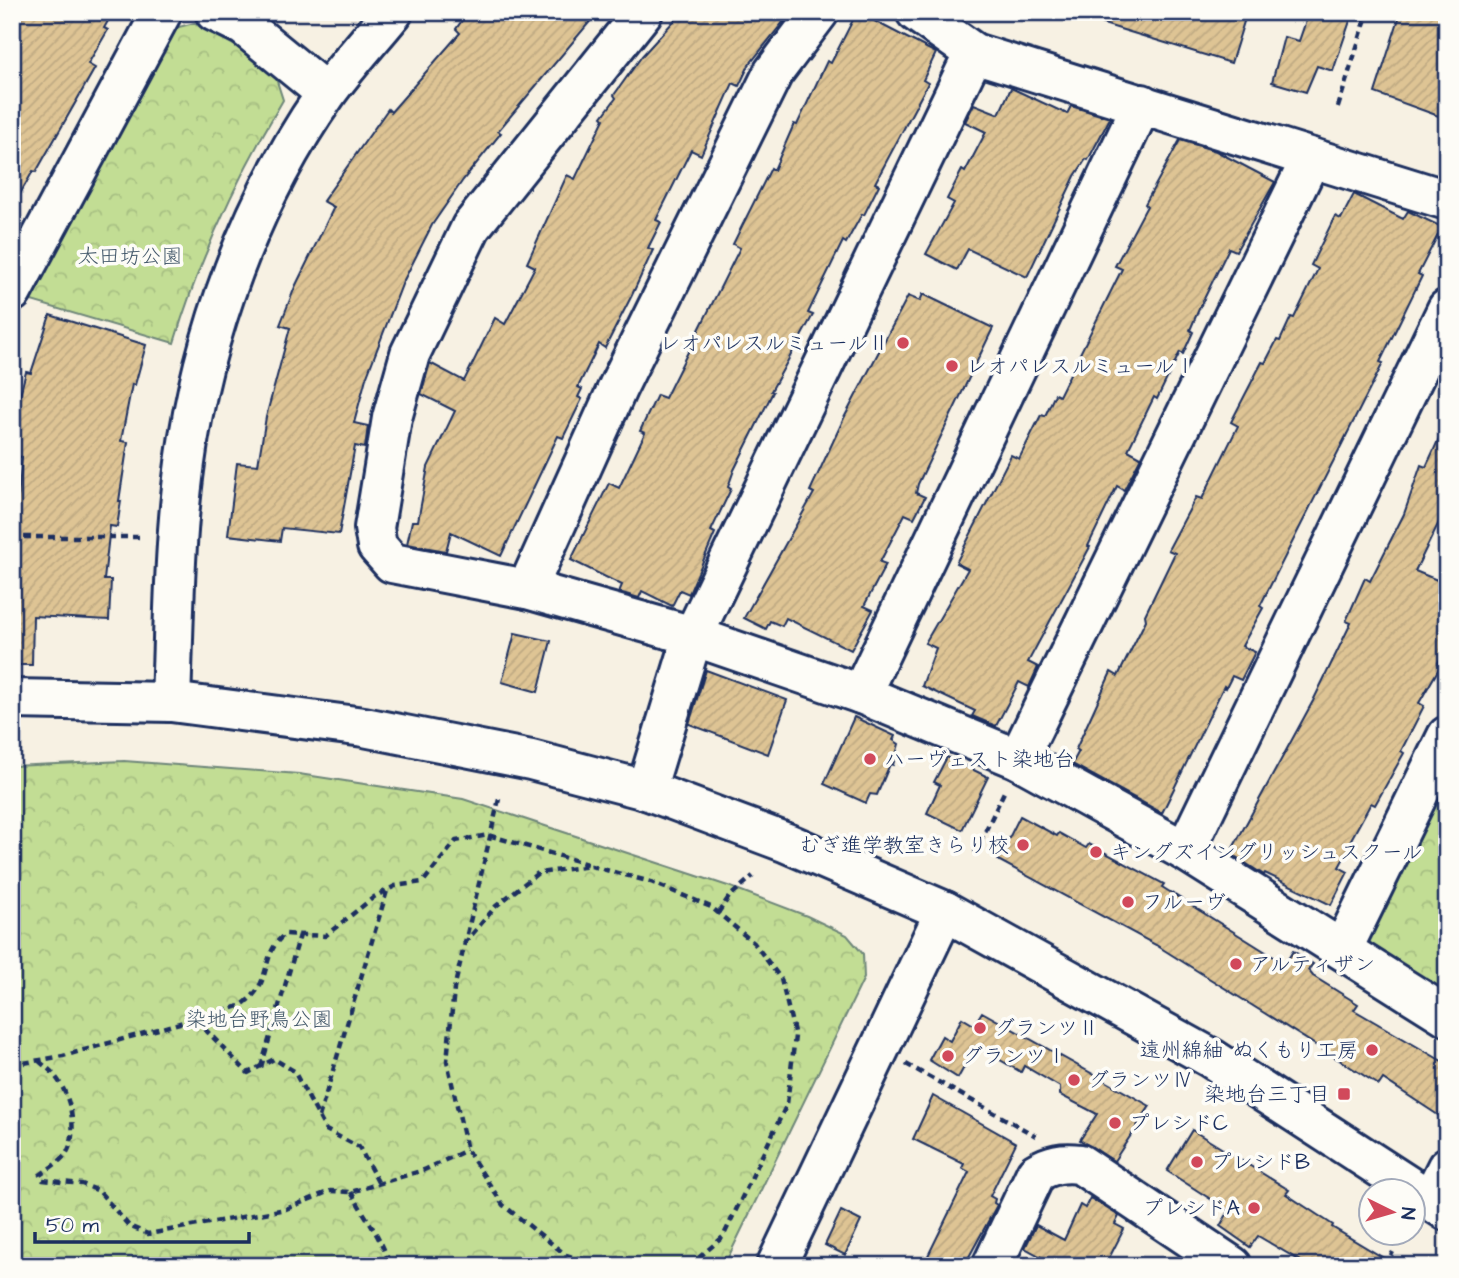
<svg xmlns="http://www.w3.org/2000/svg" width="1459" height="1278" font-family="'Architects Daughter','Klee One',sans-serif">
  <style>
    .park { fill: url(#park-crowns); stroke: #6e8679; stroke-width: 2 }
    .building { fill: url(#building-hatch); stroke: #1b2f5e; stroke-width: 2 }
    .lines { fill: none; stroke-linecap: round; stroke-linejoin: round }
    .minor-casing { stroke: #1b2f5e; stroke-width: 44 }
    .path { stroke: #1b2f5e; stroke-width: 4.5; stroke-dasharray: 7 5; stroke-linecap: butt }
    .minor { stroke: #fdfcf7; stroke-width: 38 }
    .poi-dot { fill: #d1495b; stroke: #fdfcf7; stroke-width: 2.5 }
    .labels { text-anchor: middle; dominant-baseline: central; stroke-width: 7; stroke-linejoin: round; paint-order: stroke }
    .park-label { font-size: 21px; fill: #455a6c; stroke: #fdfcf7 }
    .poi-label { font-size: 21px; fill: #1b2f5e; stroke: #fdfcf7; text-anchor: start }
  </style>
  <defs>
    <pattern id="park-crowns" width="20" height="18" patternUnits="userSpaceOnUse" patternTransform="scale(1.75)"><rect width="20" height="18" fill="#c2dd94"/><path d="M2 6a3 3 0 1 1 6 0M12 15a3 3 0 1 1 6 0" fill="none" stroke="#a6be82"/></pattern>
    <pattern id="building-hatch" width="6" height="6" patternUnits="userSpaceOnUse" patternTransform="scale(1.75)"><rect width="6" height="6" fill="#dec494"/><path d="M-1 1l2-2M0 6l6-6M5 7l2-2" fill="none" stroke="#bea982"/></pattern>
  </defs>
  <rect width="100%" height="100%" fill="#f7f1e3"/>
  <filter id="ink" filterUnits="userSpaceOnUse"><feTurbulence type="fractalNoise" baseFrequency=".0143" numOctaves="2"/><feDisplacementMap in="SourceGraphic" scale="14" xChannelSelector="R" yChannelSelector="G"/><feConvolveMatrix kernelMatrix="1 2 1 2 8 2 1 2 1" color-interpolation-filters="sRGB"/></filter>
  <g filter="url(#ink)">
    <g class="park">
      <path d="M194 23 272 66 283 100C237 177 200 257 174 343L28 300 171 29Z"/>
      <path d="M124 761 299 774 463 799 731 887 807 916 847 935 863 954 864 978 724 1266H12V766Z"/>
      <path d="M1447 776V997L1370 953 1368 936Z"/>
    </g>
    <g class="building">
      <path d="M12 12H113L104 28 108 30 88 64 95 68 36 172 33 171 12 208Z"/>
      <path d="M468 12H598L498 131 501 133 463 180 432 225 403 282 366 378 354 423 368 426 365 448 355 446 339 534 282 528 280 541 228 535 237 463 258 465 266 417 290 328 280 325 295 287 334 207 323 201 388 109 391 112 460 33 456 29Z"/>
      <path d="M682 12H791L749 65 739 86 733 83 701 155 691 150 656 220 661 222 648 248 653 250 632 295 605 348 599 344 578 387 582 389 578 397 582 399 563 438 558 436 501 556 451 532 446 551 407 544 412 521H418L428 467 455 411 421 394 430 363 464 381 495 318 505 324 535 267 527 263 567 175 575 179 604 119 602 117 616 98 614 95 642 56Z"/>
      <path d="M857 12 936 53 923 80 928 83 875 183 879 185 864 215 862 214 846 243 843 241 808 313 813 315 771 391 773 392 734 470 728 487 731 489 711 531 715 533 689 594 680 590 672 606 642 591 639 598 619 592 622 585 571 560 609 483 619 488 645 433 640 431 657 395 665 398 740 248 733 244 771 168 774 170 794 124 797 125 827 61 831 63Z"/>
      <path d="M1085 12H1247L1231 63 1084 18Z"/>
      <path d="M1309 12H1353L1333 71 1317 66 1306 92 1272 82 1284 37 1299 41Z"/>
      <path d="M1401 12H1447V119L1375 93Z"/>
      <path d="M1011 88 1067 114 1071 106 1110 118 1088 160 1086 159 1075 176 1027 277 968 249 957 270 926 254 954 203 947 199 962 170 965 172 986 132 965 122 974 104 999 114Z"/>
      <path d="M1180 140 1216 151 1275 182 1236 251 1229 248 1199 309 1190 330 1193 332 1183 354 1180 352 1157 399 1154 397 1128 450 1141 457 1124 490 1117 486 1088 546 1090 547 1028 662 1038 667 1029 687 1019 682 996 726 972 716 975 711 922 686 936 648 925 643 968 569 956 563 1011 455 1019 459 1041 415 1045 416 1055 394 1059 396 1122 269 1115 266 1147 206 1145 204Z"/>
      <path d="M1354 194 1403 219 1408 211 1442 227 1418 274 1422 276 1380 362 1383 363 1260 606 1263 608 1242 646 1255 652 1241 680 1232 676 1226 688 1224 686 1162 813 1072 764 1079 751 1076 749 1111 672 1118 676 1146 620 1145 615 1175 553 1168 550 1196 497 1202 499 1238 426 1231 422 1262 362 1265 363 1277 340 1280 341 1291 317 1294 318 1318 269 1311 265 1335 216 1341 219Z"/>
      <path d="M923 294 993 328 918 484 916 493 925 497 914 518 905 514 880 562 886 564 864 606 873 610 851 650 786 618 782 626 770 621 766 629 744 618 814 493 810 491 844 418 908 296 920 301Z"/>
      <path d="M50 315 146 345 135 385 132 384 121 441 128 442 119 501H121L117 527 110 526 104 580H111L109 620 33 616 32 665H12V560L22 457 12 456V424L26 372 31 373Z"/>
      <path d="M1447 421V506L1415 571 1447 584V646L1438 663 1441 665 1419 703 1424 706 1401 751 1404 753 1375 805 1371 803 1349 843 1351 845 1339 867 1348 872 1331 905 1265 873 1264 875 1233 855 1236 850 1233 848 1313 701 1351 623 1346 621 1365 578 1370 581 1404 514 1421 465 1426 467Z"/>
      <path d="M515 633 551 641 538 692 502 682Z"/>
      <path d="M706 670 787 700 768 754 689 724Z"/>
      <path d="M854 717 895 736 893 740 899 744 893 765 890 764 877 795 870 794 866 803 824 784Z"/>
      <path d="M947 757 988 777 962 830 927 813 940 785 934 782Z"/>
      <path d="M1020 816 1057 836 1059 833 1086 848 1089 844 1164 884 1162 887 1285 964 1293 951 1313 964 1308 970 1313 976 1358 1004 1354 1010 1447 1064V1121L1383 1079 1379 1085 1156 945 998 860Z"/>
      <path d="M982 1012 1150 1106 1114 1161 1080 1140 1097 1114 1060 1095V1087L1024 1066 1021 1072 976 1046 958 1078 929 1060 942 1036 950 1041 962 1018 974 1025Z"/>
      <path d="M933 1096 1016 1143 990 1196 995 1199 994 1203 997 1205 964 1266H923L969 1172 962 1168 964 1164 913 1139Z"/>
      <path d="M1192 1130 1289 1190 1286 1194 1333 1225 1332 1227 1397 1266H1309L1258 1236 1250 1247 1220 1226 1229 1211 1167 1171Z"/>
      <path d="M1090 1198 1119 1216 1115 1224 1124 1229 1105 1266H1040L1043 1258 1025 1248 1036 1225 1064 1240 1080 1205 1085 1208Z"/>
      <path d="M841 1211 861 1221 845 1255 825 1245Z"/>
    </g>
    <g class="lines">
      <g class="minor-casing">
        <g id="minor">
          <path d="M215 12 244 26 326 93"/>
          <path d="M643 12 471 227 410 354 392 418 374 528 377 546 392 563 527 589 693 636 861 694 1018 759 1185 851 1447 1016"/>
          <path d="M916 12 974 53 1447 200"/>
          <path d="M12 292 162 12"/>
          <path d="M527 589 618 387 773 73 819 12"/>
          <path d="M861 694 1142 104"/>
          <path d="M12 699 171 702 364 727 531 760 646 790 787 843 945 911 1211 1058 1447 1211"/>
          <path d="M171 702C174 623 174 542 185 463 202 334 251 201 326 94 346 66 371 39 393 12"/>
          <path d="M1018 759 1311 158"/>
          <path d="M646 790 693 636 974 53"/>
          <path d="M1185 851 1447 309"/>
          <path d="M1343 948 1447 736"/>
          <path d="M1430 1201 1447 1167"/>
          <path d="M776 1266 945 911"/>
          <path d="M992 1266 1036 1173C1051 1164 1062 1162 1080 1164L1232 1266"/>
        </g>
      </g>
      <g class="path">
        <path d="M1338 107 1368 12"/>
        <path d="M12 537H140"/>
        <path d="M499 799 454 989 447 1061 467 1150 503 1205 566 1255 605 1266"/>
        <path d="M975 853 1005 790"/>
        <path d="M718 913 729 897 753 876"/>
        <path d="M464 944 496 906 538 873 591 866 651 882 711 907 754 943 781 979 795 1036 787 1104 723 1237 689 1266"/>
        <path d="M196 1020 248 1073 274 1059 294 1071 326 1130 359 1147 378 1182"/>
        <path d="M39 1061C44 1066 51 1070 55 1076 71 1095 79 1133 66 1154 60 1162 48 1169 40 1175L43 1180 82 1184 99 1191 129 1226 148 1234 286 1209 330 1191 351 1192 424 1170 467 1150"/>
        <path d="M906 1064 1036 1136"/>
        <path d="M12 1065 63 1056 240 1006C275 984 258 956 285 934L325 936 374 897 395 886 423 882 456 841 488 835 587 864"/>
        <path d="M261 1067 300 935"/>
        <path d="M319 1117 387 891"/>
        <path d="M351 1192C365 1217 383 1240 390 1266"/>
        <path d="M1385 1266 1393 1252"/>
      </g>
      <use href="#minor" class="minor"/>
    </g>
  </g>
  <g class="poi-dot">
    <circle cx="903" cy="343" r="7"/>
    <circle cx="952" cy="366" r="7"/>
    <circle cx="870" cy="759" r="7"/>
    <circle cx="1023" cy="845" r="7"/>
    <circle cx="1096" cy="852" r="7"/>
    <circle cx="1128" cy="902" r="7"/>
    <circle cx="1236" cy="964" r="7"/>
    <circle cx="980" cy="1028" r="7"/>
    <circle cx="1372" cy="1050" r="7"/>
    <circle cx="948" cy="1056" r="7"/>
    <circle cx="1074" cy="1080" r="7"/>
    <rect x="1337" y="1087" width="14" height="14" rx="3.5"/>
    <circle cx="1115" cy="1123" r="7"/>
    <circle cx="1197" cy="1162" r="7"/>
    <circle cx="1254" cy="1208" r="7"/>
  </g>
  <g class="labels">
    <g class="park-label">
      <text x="130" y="256">太田坊公園</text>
      <text x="259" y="1019">染地台野鳥公園</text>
    </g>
    <g class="poi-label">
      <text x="889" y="343" text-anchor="end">レオパレスルミュールⅡ</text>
      <text x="966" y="366">レオパレスルミュールⅠ</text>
      <text x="884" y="759">ハーヴェスト染地台</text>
      <text x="1009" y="845" text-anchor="end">むぎ進学教室きらり校</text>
      <text x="1110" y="852">キングズイングリッシュスクール</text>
      <text x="1142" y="902">フルーヴ</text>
      <text x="1250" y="964">アルティザン</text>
      <text x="994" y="1028">グランツⅡ</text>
      <text x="1358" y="1050" text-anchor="end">遠州綿紬 ぬくもり工房</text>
      <text x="962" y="1056">グランツⅠ</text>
      <text x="1088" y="1080">グランツⅣ</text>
      <text x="1330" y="1094" text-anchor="end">染地台三丁目</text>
      <text x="1129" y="1123">プレシドC</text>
      <text x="1211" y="1162">プレシドB</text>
      <text x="1240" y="1208" text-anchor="end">プレシドA</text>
    </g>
  </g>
  <rect width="1459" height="1278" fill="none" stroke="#fdfcf7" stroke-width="42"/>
  <rect x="21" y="21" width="1417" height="1236" fill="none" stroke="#1b2f5e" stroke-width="2.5" filter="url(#ink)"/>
  <g transform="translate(1392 1212) rotate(95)"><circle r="33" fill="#fdfcf7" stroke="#a3aaba" stroke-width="2"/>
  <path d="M0-5L12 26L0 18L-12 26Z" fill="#d1495b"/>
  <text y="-10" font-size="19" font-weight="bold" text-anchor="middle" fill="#1b2f5e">N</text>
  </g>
  <path d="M35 1232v10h214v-10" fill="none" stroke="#1b2f5e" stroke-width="3.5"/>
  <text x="46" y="1232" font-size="21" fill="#1b2f5e" stroke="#fdfcf7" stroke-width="5" paint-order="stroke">50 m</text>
</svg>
